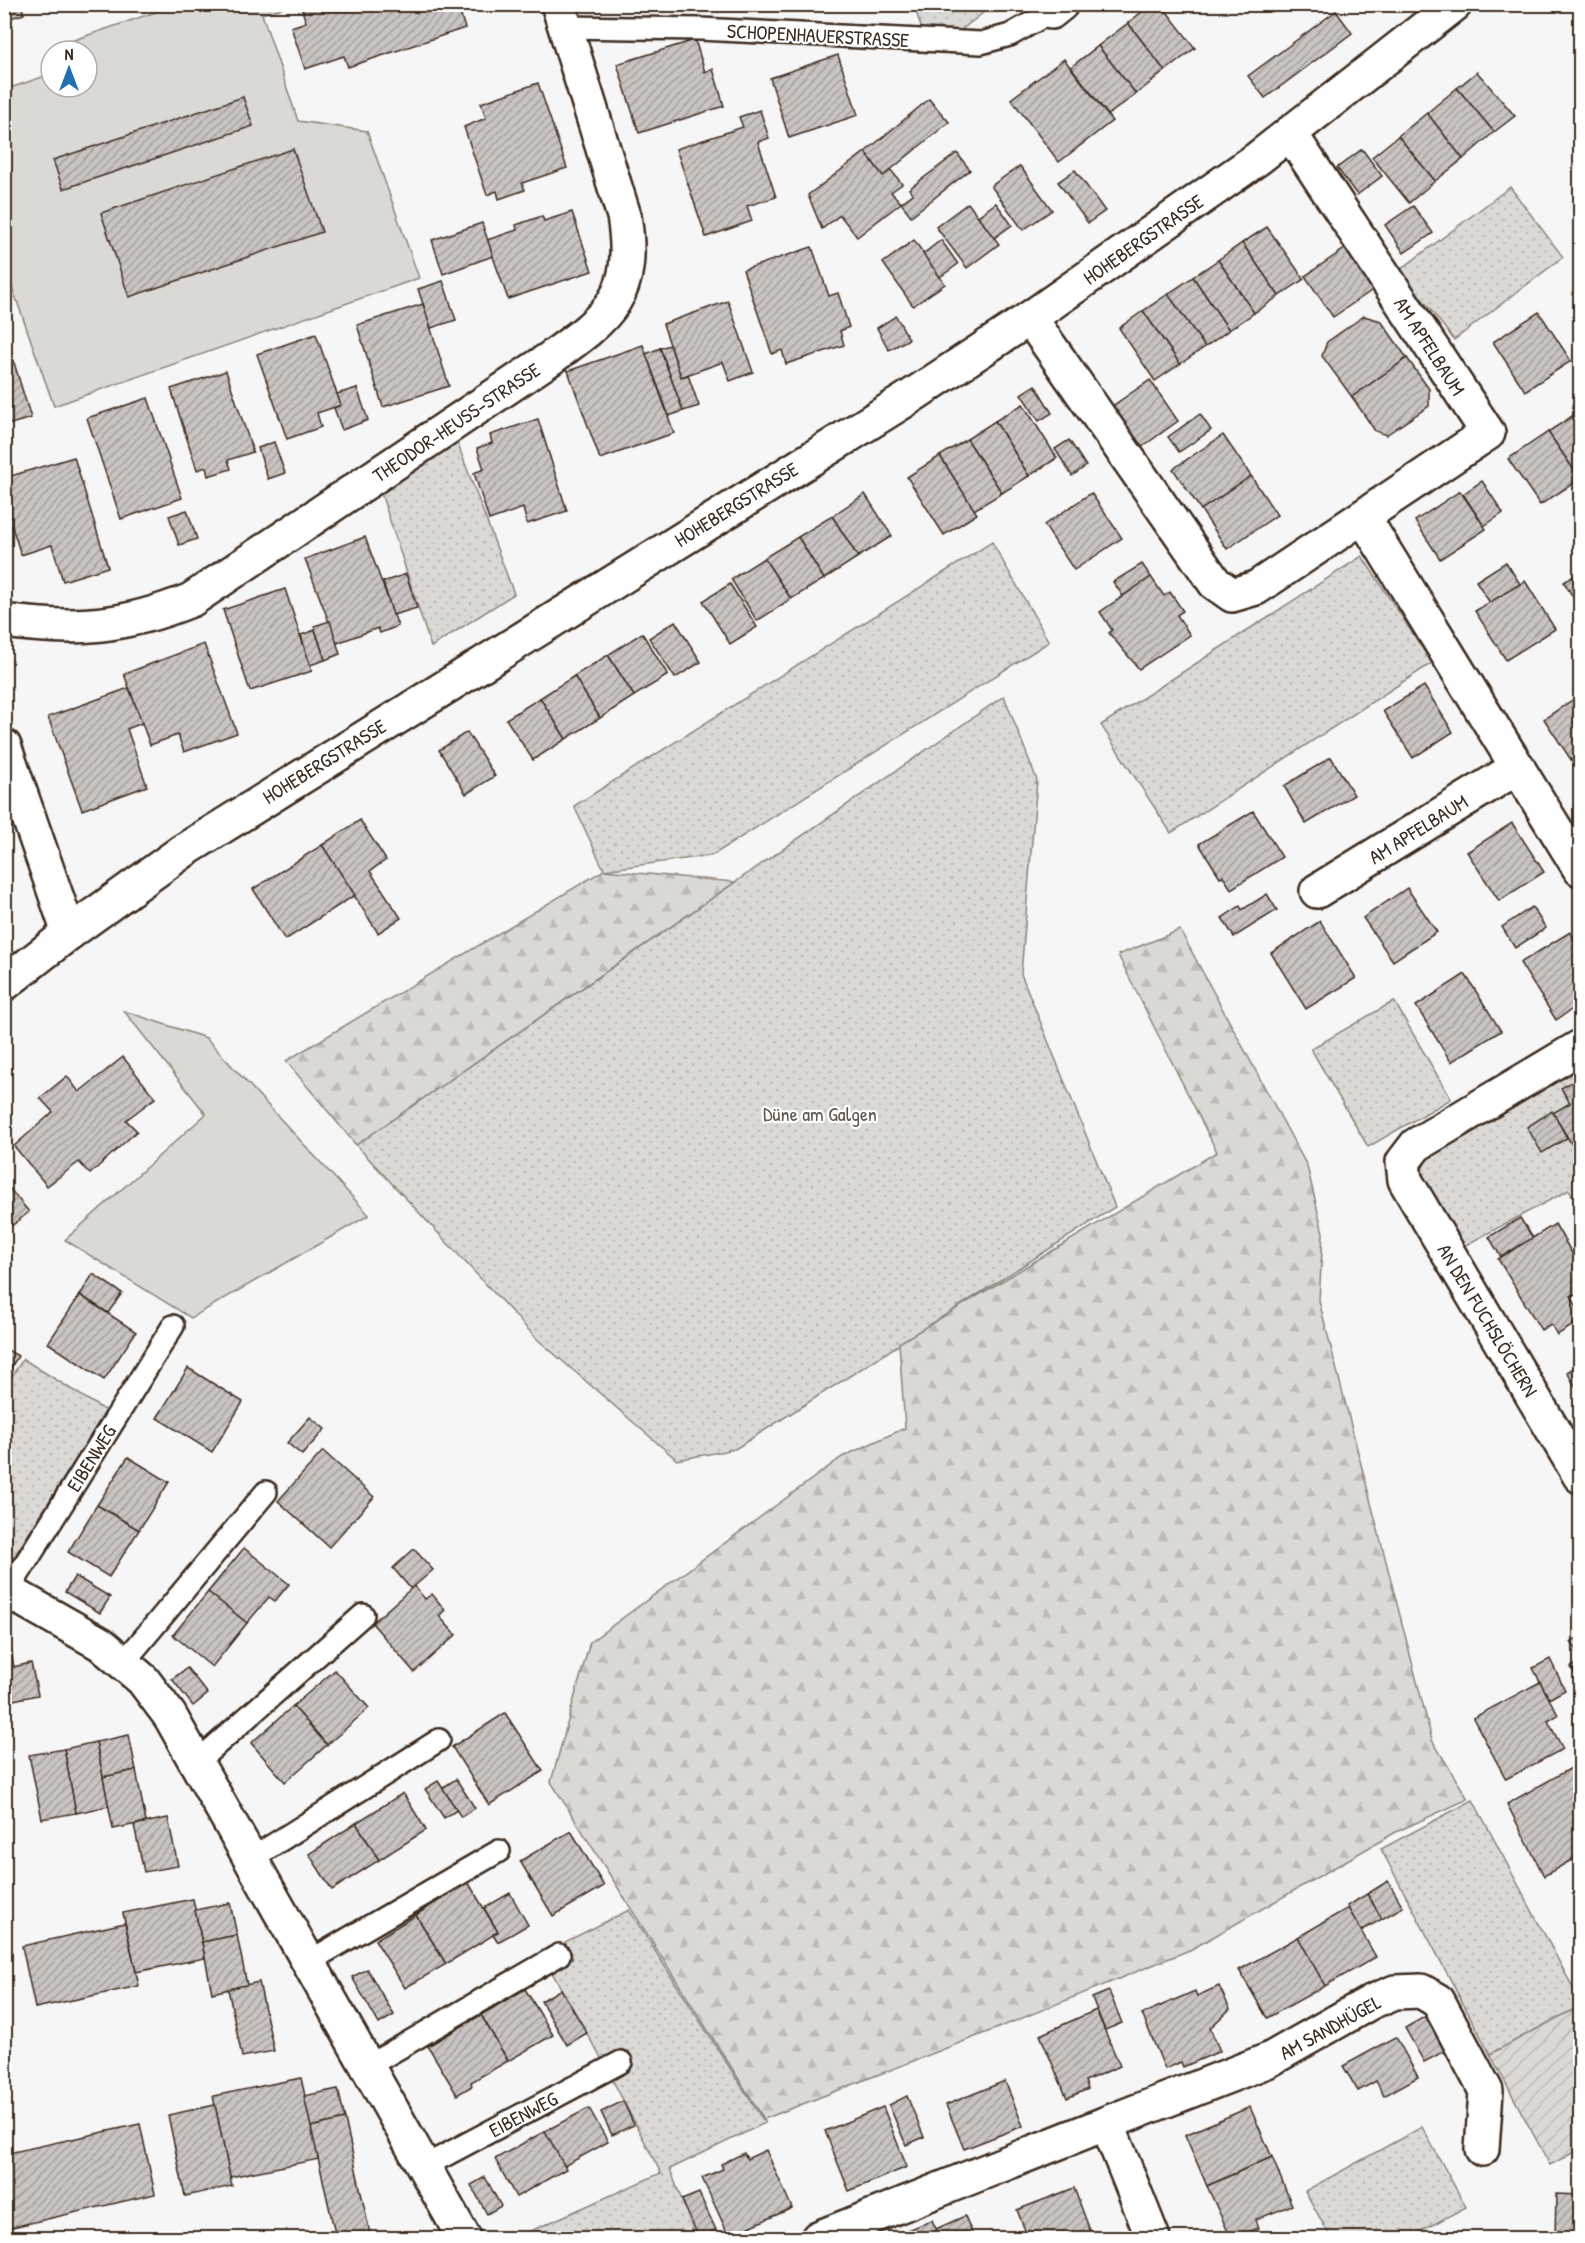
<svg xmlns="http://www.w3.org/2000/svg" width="1585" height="2243" font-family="'Patrick Hand',sans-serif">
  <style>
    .grass { fill: url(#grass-dots); stroke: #8b827a; stroke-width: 1.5 }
    .forest { fill: url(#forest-firs); stroke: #8b827a; stroke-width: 1.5 }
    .park { fill: #dbd9d6; stroke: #8b827a; stroke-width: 1.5 }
    .garden { fill: url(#garden-furrows); stroke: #8b827a; stroke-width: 1.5 }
    .building { fill: url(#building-hatch); stroke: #3b2a1e; stroke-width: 1.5 }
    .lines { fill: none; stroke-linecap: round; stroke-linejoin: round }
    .service-casing { stroke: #3b2a1e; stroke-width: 26 }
    .minor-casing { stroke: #3b2a1e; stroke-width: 38 }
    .tertiary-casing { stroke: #3b2a1e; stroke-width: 38 }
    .service { stroke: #fff; stroke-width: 21 }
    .minor { stroke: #fff; stroke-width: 33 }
    .tertiary { stroke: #fff; stroke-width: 33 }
    .labels { text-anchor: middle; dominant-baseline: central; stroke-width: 4.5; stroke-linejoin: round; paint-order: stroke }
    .street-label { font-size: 20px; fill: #3b2a1e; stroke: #fff }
    .park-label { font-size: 20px; fill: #63564c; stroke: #fff }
  </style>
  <defs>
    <pattern id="grass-dots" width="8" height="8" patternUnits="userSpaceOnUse" patternTransform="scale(1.5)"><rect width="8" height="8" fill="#dbd9d6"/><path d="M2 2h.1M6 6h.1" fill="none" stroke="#bdbab7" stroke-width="1.8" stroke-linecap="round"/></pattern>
    <pattern id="forest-firs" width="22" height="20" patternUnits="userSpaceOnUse" patternTransform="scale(1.5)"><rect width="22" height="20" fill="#dbd9d6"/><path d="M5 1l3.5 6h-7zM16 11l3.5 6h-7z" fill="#bdbab7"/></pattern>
    <pattern id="garden-furrows" width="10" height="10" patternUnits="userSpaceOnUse" patternTransform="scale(1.5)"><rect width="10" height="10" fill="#dbd9d6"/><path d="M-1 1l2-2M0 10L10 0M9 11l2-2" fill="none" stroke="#bdbab7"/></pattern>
    <pattern id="building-hatch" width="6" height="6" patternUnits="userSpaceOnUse" patternTransform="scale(1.5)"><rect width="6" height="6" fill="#c9c3c1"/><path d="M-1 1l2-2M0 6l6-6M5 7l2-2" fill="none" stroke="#a49f9c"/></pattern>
  </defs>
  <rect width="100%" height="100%" fill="#f7f6f6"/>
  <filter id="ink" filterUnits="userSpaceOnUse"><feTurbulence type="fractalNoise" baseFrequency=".0167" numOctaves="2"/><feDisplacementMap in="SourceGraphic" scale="12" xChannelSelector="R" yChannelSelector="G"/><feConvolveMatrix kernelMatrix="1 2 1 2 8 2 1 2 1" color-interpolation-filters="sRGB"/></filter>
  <g filter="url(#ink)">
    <g class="grass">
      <path d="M914 5H993L961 30H922Z"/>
      <path d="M1510 187 1563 257 1454 340 1400 270Z"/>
      <path d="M457 442 514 594 431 647 381 493Z"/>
      <path d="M992 542 1049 642 713 855 604 870 574 806Z"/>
      <path d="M1362 556 1432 663 1171 833 1101 725Z"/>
      <path d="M1004 696 1037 780 1021 974 1115 1207 735 1449 677 1460 537 1339 356 1145Z"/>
      <path d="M1394 1001 1451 1099 1368 1147 1311 1049Z"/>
      <path d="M1580 1059V1209L1569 1190 1462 1247 1420 1176 1429 1151Z"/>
      <path d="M23 1359 106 1411 12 1560 4 1558 5 1387Z"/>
      <path d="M1473 1800 1580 2001V2006L1490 2054 1381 1849Z"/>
      <path d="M629 1910 765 2123 670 2169 696 2238H515L661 2173 611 2077 633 2066 626 2051 602 2060 550 1969 573 1958 565 1942Z"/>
      <path d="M1422 2127 1466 2207 1408 2238H1331L1305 2191Z"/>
    </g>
    <g class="forest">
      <path d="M604 870 735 882 356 1145 286 1061Z"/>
      <path d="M1180 930 1307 1166 1323 1233 1319 1301 1432 1740 1468 1799 1396 1832 1192 1949 993 2030 764 2119 551 1782 590 1642 842 1457 905 1428 899 1343 1217 1152 1118 955Z"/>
    </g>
    <g class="park">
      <path d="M176 5H293L262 14 298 121 367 131 419 278 54 406 5 267 4 90 51 74V87H87V51H71L68 42Z"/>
      <path d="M124 1011 206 1038 369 1215 191 1318 65 1240 206 1114Z"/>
    </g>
    <path class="garden" d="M1580 2006V2149L1550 2165 1490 2054Z"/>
    <g class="building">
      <path d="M4 4H21L24 14 4 20Z"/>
      <path d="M300 4H457L465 28 348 67 344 56 305 69 291 27 306 22Z"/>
      <path d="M1152 4H1161L1195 48 1165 71 1128 23Z"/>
      <path d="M1336 11 1352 33 1265 98 1248 76Z"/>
      <path d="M1128 23 1165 71 1136 94 1098 46Z"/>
      <path d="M695 40 705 72 713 69 724 106 639 133 617 64Z"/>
      <path d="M1098 46 1136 94 1108 115 1071 67Z"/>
      <path d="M838 55 858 115 789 138 770 78Z"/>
      <path d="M1064 59 1112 121 1059 162 1011 99Z"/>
      <path d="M1477 72 1515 116 1494 132 1457 88Z"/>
      <path d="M538 83 567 168 522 183 525 190 499 199 497 191 487 195 464 127 486 118 481 103Z"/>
      <path d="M1457 88 1494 132 1463 159 1427 113Z"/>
      <path d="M243 97 253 126 63 189 53 160Z"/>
      <path d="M929 99 949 122 883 176 865 152Z"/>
      <path d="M760 110 769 138 758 142 776 197 747 206 752 221 706 237 676 149 743 127 739 117Z"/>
      <path d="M1427 113 1463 159 1435 181 1398 136Z"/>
      <path d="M1398 136 1435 181 1409 203 1372 157Z"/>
      <path d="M293 149 322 232 129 297 101 213Z"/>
      <path d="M1362 149 1382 176 1357 195 1337 168Z"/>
      <path d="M865 152 883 176 891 170 902 184 891 192 901 203 857 237 840 215 822 229 808 195Z"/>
      <path d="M957 153 970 170 911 216 901 203 913 194 909 189Z"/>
      <path d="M1020 166 1052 210 1023 230 991 186Z"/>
      <path d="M1075 170 1105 211 1088 223 1058 182Z"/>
      <path d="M968 203 999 244 967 268 936 227Z"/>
      <path d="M996 203 1012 225 994 238 978 216Z"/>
      <path d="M1413 206 1433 233 1404 253 1385 225Z"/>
      <path d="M572 212 592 271 508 299 487 240 517 230 516 225 542 216 544 221Z"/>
      <path d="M482 223 493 256 443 274 432 240Z"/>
      <path d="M1267 227 1304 279 1279 296 1242 243Z"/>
      <path d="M914 240 945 284 913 306 883 263Z"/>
      <path d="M941 240 958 264 940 277 923 254Z"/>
      <path d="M1242 243 1279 296 1254 313 1218 260Z"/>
      <path d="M812 247 829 296 838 293 849 327 840 331 844 345 786 364 782 350 772 354 743 270Z"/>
      <path d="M1346 248 1374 289 1333 317 1305 276Z"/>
      <path d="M1218 260 1254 313 1229 330 1193 277Z"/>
      <path d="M1193 277 1229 330 1205 347 1168 294Z"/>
      <path d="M443 281 456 320 431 328 418 289Z"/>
      <path d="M1168 294 1205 347 1180 364 1143 311Z"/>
      <path d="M728 301 753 372 730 381 723 362 681 377 663 324Z"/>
      <path d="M423 304 449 386 383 407 357 325Z"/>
      <path d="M1143 311 1180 364 1155 381 1119 328Z"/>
      <path d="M1539 312 1571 361 1525 391 1493 342Z"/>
      <path d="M896 316 909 339 889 350 877 328Z"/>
      <path d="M1364 316 1381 321 1407 358 1352 397 1322 356 1327 342Z"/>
      <path d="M4 330 31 418 4 426Z"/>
      <path d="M316 334 341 405 317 413 321 427 287 439 257 354Z"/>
      <path d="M643 345 674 433 600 459 568 371Z"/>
      <path d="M670 345 681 377 688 375 699 406 683 411 660 348Z"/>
      <path d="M660 348 683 411 669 416 646 354Z"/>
      <path d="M1407 358 1429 389V406L1386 435 1375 431 1352 397Z"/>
      <path d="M226 371 253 452 228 460 231 469 208 476 206 467 197 470 171 389Z"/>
      <path d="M1150 380 1178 421 1139 449 1111 407Z"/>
      <path d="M1035 385 1052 413 1039 421 1021 394Z"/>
      <path d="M357 388 368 420 342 430 334 408 341 405 337 394Z"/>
      <path d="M148 398 182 498 121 519 87 418Z"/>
      <path d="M1023 404 1057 458 1029 476 995 421Z"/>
      <path d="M1580 411V479L1548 432Z"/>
      <path d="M1200 414 1211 430 1179 452 1168 437Z"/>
      <path d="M538 419 567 511 527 524 523 508 489 520 474 473 484 469 477 448 492 443 490 435Z"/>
      <path d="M995 421 1029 476 1002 493 967 439Z"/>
      <path d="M1548 432 1580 479 1540 505 1508 459Z"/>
      <path d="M1223 435 1251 476 1201 510 1173 469Z"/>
      <path d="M967 439 1002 493 974 510 940 456Z"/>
      <path d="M1069 440 1086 466 1072 476 1055 449Z"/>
      <path d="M274 442 285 473 268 479 258 448Z"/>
      <path d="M940 456 977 514 944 535 907 477Z"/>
      <path d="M74 457 108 567 63 581 52 545 21 555 4 502V478Z"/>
      <path d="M1251 476 1277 515 1227 549 1201 510Z"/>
      <path d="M1482 481 1503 513 1484 526 1463 494Z"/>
      <path d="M1460 491 1486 529 1440 559 1415 521Z"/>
      <path d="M1091 493 1122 538 1074 570 1044 525Z"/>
      <path d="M865 494 892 536 858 557 832 516Z"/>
      <path d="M187 510 197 539 179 545 169 516Z"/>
      <path d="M832 516 858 557 824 579 798 537Z"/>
      <path d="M365 537 398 626 380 633 378 628 337 643 305 559Z"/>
      <path d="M798 537 824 579 791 599 764 558Z"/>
      <path d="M764 558 791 599 757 621 731 579Z"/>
      <path d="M1506 562 1520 584 1490 603 1476 581Z"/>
      <path d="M1142 564 1151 577 1123 596 1113 582Z"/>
      <path d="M1580 572V609L1564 582Z"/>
      <path d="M406 574 417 608 393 615 383 582Z"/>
      <path d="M1151 577 1164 596 1170 592 1183 611 1177 615 1190 635 1139 669 1109 633 1112 630 1100 612Z"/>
      <path d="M1525 581 1555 629 1506 660 1475 611Z"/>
      <path d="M730 584 757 627 730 644 703 601Z"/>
      <path d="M285 589 312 671 250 691 223 610Z"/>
      <path d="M330 621 340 654 325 660 314 626Z"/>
      <path d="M675 621 701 662 675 678 649 638Z"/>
      <path d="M315 630 325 660 310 665 301 635Z"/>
      <path d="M642 633 668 675 634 696 608 655Z"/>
      <path d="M204 644 237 733 184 752 178 735 150 745 124 674Z"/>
      <path d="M608 655 634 696 600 718 574 676Z"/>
      <path d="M574 676 600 718 566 739 540 698Z"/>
      <path d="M1424 686 1453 732 1413 758 1383 711Z"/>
      <path d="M129 688 142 723 127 729 147 786 82 810 48 717Z"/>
      <path d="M1580 695V762L1575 766 1544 719Z"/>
      <path d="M540 698 566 739 533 760 506 719Z"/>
      <path d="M467 732 495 776 466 794 439 750Z"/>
      <path d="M1331 757 1354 795 1306 824 1284 786Z"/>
      <path d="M1253 811 1282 857 1231 889 1223 876 1220 877 1199 844Z"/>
      <path d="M360 820 386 860 370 871 401 918 378 933 322 845Z"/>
      <path d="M1512 823 1544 872 1499 901 1467 852Z"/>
      <path d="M322 845 355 895 285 940 253 889Z"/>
      <path d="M1407 888 1437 932 1393 961 1363 918Z"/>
      <path d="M1267 894 1277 910 1234 937 1222 918 1240 906 1242 910Z"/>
      <path d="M1532 907 1546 928 1515 948 1502 927Z"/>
      <path d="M1320 921 1356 978 1306 1009 1271 953Z"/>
      <path d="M1570 932 1580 948V1004L1556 1020 1520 963Z"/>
      <path d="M1465 974 1501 1031 1451 1062 1416 1006Z"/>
      <path d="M123 1057 155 1098 126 1120 137 1131 90 1174 79 1162 47 1186 14 1146 53 1112 40 1098 67 1076 79 1092Z"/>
      <path d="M1575 1080 1580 1090V1154L1578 1155 1553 1113 1570 1103 1561 1088Z"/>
      <path d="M1552 1111 1567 1138 1542 1153 1527 1127Z"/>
      <path d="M4 1182 29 1212 4 1232Z"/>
      <path d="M1520 1218 1533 1238 1501 1257 1489 1237Z"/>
      <path d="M1555 1224 1580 1267V1291L1571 1296 1580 1312V1321L1557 1335 1551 1324 1541 1330 1498 1259Z"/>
      <path d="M93 1274 122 1293 108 1313 80 1295Z"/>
      <path d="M80 1295 136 1332 104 1380 48 1343Z"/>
      <path d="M4 1348 18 1356 4 1379Z"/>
      <path d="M1580 1364V1395L1567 1372Z"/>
      <path d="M188 1368 243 1402 212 1452 157 1418Z"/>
      <path d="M310 1417 325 1429 302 1455 287 1443Z"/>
      <path d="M323 1451 374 1497 329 1547 278 1501Z"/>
      <path d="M128 1457 169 1482 139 1530 97 1505Z"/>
      <path d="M97 1505 139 1530 109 1577 68 1552Z"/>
      <path d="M244 1548 289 1584 275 1601 269 1597 247 1623 208 1592Z"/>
      <path d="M414 1549 433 1570 411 1589 393 1568Z"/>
      <path d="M75 1576 110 1597 100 1613 65 1592Z"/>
      <path d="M414 1586 425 1599 432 1594 445 1610 439 1616 456 1635 414 1672 372 1623Z"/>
      <path d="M208 1592 247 1623 212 1667 173 1635Z"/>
      <path d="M1580 1636V1657L1571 1642Z"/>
      <path d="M11 1649 14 1667 4 1669V1651Z"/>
      <path d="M1550 1659 1565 1690 1549 1699 1533 1668Z"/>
      <path d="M1580 1662V1684L1571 1667Z"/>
      <path d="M31 1663 38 1695 8 1701 4 1669Z"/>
      <path d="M187 1668 208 1694 193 1706 172 1679Z"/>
      <path d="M335 1670 369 1708 327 1745 293 1706Z"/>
      <path d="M1540 1682 1558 1715 1548 1721 1563 1749 1506 1779 1473 1718Z"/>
      <path d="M293 1706 327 1745 285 1782 251 1743Z"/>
      <path d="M505 1713 543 1771 489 1805 452 1747Z"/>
      <path d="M129 1735 136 1770 103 1777 96 1742Z"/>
      <path d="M96 1742 109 1806 76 1813 64 1749Z"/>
      <path d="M64 1749 76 1813 42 1819 29 1755Z"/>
      <path d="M1573 1767 1580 1780V1855L1544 1876 1507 1804Z"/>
      <path d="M136 1770 146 1822 113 1829 103 1777Z"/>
      <path d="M456 1779 475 1808 461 1817 442 1788Z"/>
      <path d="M438 1781 457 1810 444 1818 425 1789Z"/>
      <path d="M403 1793 426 1830 379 1860 356 1823Z"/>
      <path d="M168 1818 178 1866 144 1872 134 1825Z"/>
      <path d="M356 1823 379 1860 332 1890 309 1854Z"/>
      <path d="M571 1831 604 1886 553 1916 520 1861Z"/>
      <path d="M1388 1881 1403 1907 1382 1919 1367 1894Z"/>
      <path d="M468 1882 498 1932 446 1964 416 1915Z"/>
      <path d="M510 1893 528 1925 498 1942 493 1934 498 1932 484 1908Z"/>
      <path d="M1367 1894 1382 1919 1361 1931 1347 1906Z"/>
      <path d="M193 1899 205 1958 136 1972 123 1913Z"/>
      <path d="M230 1903 237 1935 202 1942 195 1910Z"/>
      <path d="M1348 1908 1376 1957 1325 1986 1298 1937Z"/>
      <path d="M416 1915 446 1964 405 1988 375 1940Z"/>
      <path d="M125 1923 139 1986 35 2008 22 1946Z"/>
      <path d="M237 1935 247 1985 212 1993 202 1942Z"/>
      <path d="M1298 1937 1325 1986 1267 2018 1239 1970Z"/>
      <path d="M367 1969 394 2015 379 2024 352 1977Z"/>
      <path d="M259 1982 274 2051 242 2057 228 1989Z"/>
      <path d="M1219 1986 1230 2009 1210 2028 1220 2051 1183 2067 1181 2062 1165 2069 1142 2014 1195 1991 1197 1996Z"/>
      <path d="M525 1989 553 2035 508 2061 481 2015Z"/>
      <path d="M561 1989 587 2033 567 2045 541 2001Z"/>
      <path d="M1109 1991 1122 2023 1105 2030 1092 1998Z"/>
      <path d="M1096 2010 1120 2066 1085 2081 1088 2089 1067 2098 1040 2035Z"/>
      <path d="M481 2015 508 2061 471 2082 472 2086 457 2095 428 2046Z"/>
      <path d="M1426 2016 1445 2051 1424 2062 1405 2028Z"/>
      <path d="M1396 2037 1418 2077 1384 2096 1376 2081 1358 2091 1343 2066Z"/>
      <path d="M301 2078 319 2159 230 2177 213 2096Z"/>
      <path d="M1005 2081 1023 2126 964 2149 946 2105Z"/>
      <path d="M338 2089 345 2119 311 2127 304 2096Z"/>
      <path d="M907 2096 924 2137 906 2145 889 2105Z"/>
      <path d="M623 2101 634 2125 612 2135 601 2112Z"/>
      <path d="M215 2105 232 2186 185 2196 168 2115Z"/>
      <path d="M883 2107 907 2167 849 2191 825 2131Z"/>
      <path d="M1250 2107 1272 2157 1207 2186 1185 2135Z"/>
      <path d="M589 2108 608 2142 564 2166 545 2131Z"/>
      <path d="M345 2119 371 2238H336L311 2127Z"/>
      <path d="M140 2124 155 2194 4 2229V2154Z"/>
      <path d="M545 2131 566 2169 516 2197 495 2159Z"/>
      <path d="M766 2150 792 2208 729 2236 702 2178 723 2169 721 2164 744 2153 747 2159Z"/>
      <path d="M1272 2157 1292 2205 1255 2220 1258 2228 1231 2238 1207 2186Z"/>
      <path d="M485 2177 501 2206 487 2214 471 2185Z"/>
      <path d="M1074 2188 1091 2233 1078 2238H1028L1017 2210Z"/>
      <path d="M699 2193 716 2230 699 2238 682 2200Z"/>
      <path d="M1556 2194 1580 2195V2238H1555Z"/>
      <path d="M965 2216 974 2238H940L936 2229Z"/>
      <path d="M932 2220 940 2238H890Z"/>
    </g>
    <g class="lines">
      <g class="service-casing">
        <g id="service">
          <path d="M566 27 700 29 981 43 1010 35 1051 12"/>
          <path d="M8 1591 173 1326"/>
          <path d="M124 1662 266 1492"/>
          <path d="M197 1762 363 1615"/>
          <path d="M251 1859 439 1740"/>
          <path d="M308 1962 499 1851"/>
          <path d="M368 2066 559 1955"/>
          <path d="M425 2166 621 2062"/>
        </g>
      </g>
      <g class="minor-casing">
        <g id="minor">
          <path d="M1048 4 1051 12 1061 4"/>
          <path d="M1030 318 1215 583 1232 595 1256 588 1488 433 1290 133"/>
          <path d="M1364 518 1580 869"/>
          <path d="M4 621C76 631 124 627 191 600L548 360C609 316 637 297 624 216L558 4"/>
          <path d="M4 746 69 933"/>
          <path d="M1317 891 1518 767"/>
          <path d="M1580 1047 1416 1145 1403 1162 1405 1180 1580 1476"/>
          <path d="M4 1589 101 1644 143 1680 170 1716 464 2238"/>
          <path d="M1107 2123 1269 2060 1371 2002 1395 1992 1421 1991 1438 2001 1486 2091 1482 2149"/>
          <path d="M818 2238 1107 2123 1153 2238"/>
        </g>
      </g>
      <g class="tertiary-casing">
        <path id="tertiary" d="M4 984 69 933 183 851 907 399 1030 318 1257 159 1455 4"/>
      </g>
      <use href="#service" class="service"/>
      <use href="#minor" class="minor"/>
      <use href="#tertiary" class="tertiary"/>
    </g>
  </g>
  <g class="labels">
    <g class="street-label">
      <text transform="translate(818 35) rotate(3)">SCHOPENHAUERSTRASSE</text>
      <text transform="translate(1143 239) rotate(-35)">HOHEBERGSTRASSE</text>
      <text transform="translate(1430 346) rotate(57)">AM APFELBAUM</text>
      <text transform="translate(456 422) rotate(-34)">THEODOR-HEUSS-STRASSE</text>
      <text transform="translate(736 504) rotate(-32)">HOHEBERGSTRASSE</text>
      <text transform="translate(324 761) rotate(-32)">HOHEBERGSTRASSE</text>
      <text transform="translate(1418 829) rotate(-32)">AM APFELBAUM</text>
      <text transform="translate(1488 1320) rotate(59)">AN DEN FUCHSLÖCHERN</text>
      <text transform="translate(91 1458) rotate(-58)">EIBENWEG</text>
      <text transform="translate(1330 2027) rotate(-29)">AM SANDHÜGEL</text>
      <text transform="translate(523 2114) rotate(-28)">EIBENWEG</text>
    </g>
    <g class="park-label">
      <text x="820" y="1113">Düne am Galgen</text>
    </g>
  </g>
  <rect width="1585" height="2243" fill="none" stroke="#fff" stroke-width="24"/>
  <rect x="12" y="12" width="1561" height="2219" fill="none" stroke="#3b2a1e" stroke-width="2" filter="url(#ink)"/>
  <g transform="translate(69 69)"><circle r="28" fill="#ffffff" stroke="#b1aaa5" stroke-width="1.5"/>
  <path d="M0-4.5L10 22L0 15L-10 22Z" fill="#1f6fb2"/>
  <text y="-9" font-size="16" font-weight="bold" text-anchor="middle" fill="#3b2a1e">N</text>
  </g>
</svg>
